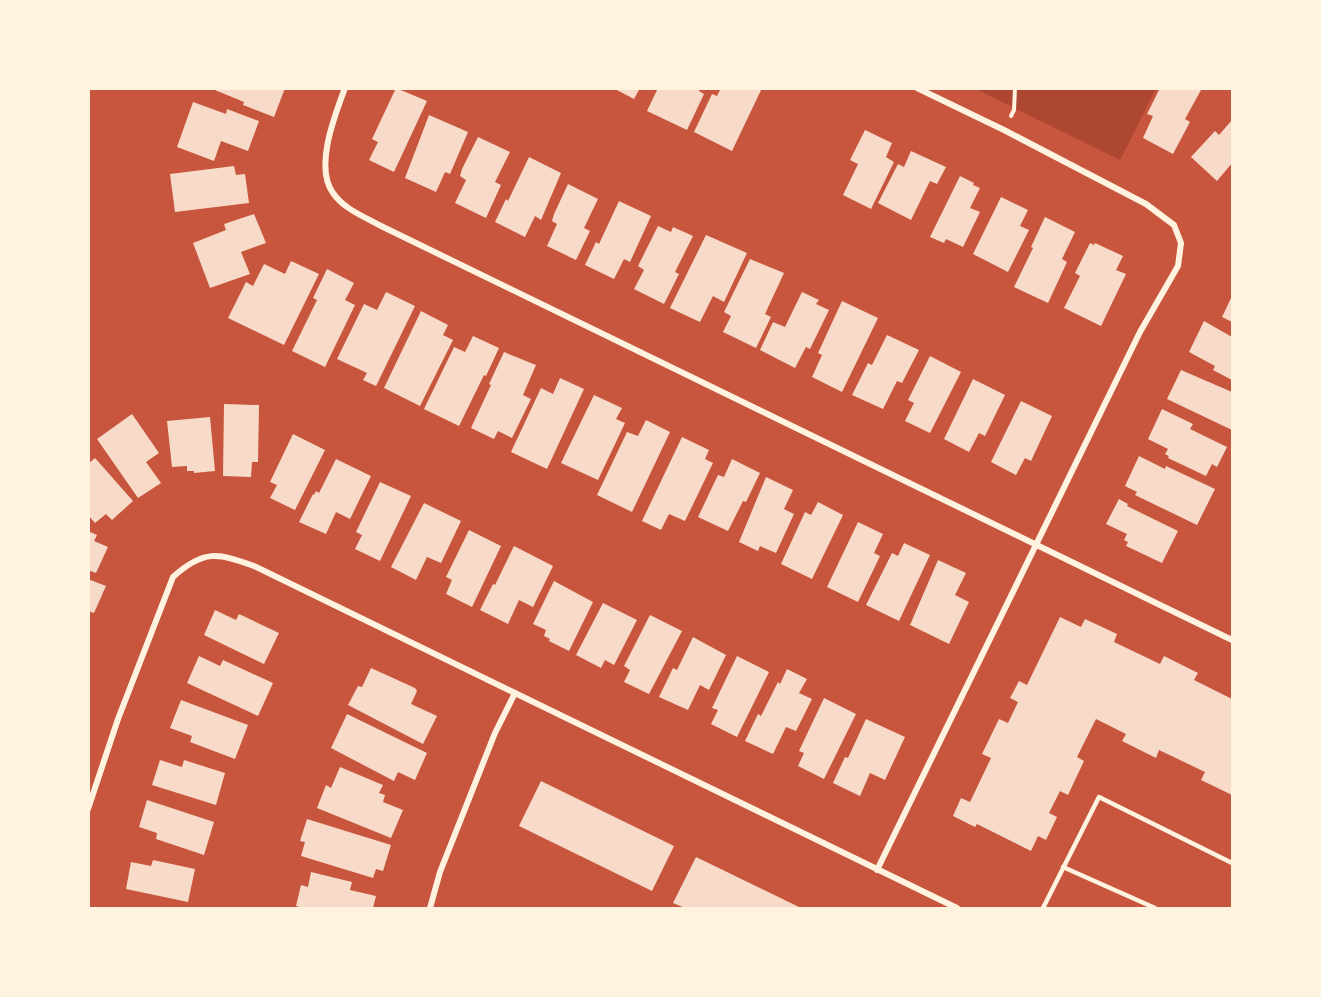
<svg xmlns="http://www.w3.org/2000/svg" width="1321" height="997" font-family="'Varela Round',sans-serif">
  <style>
    .green { fill: #ae4732 }
    .building { fill: #f7dbc8 }
    .lines { fill: none; stroke-linecap: round; stroke-linejoin: round }
    .path { stroke: #fff3e0; stroke-width: 4 }
    .service { stroke: #fff3e0; stroke-width: 4.5 }
    .minor { stroke: #fff3e0; stroke-width: 6 }
  </style>
  <rect width="100%" height="100%" fill="#c8553d"/>
  <path class="green" d="M976 89H1156L1120 160Z"/>
  <g class="building">
    <path d="M210 88H285L274 117 243 105 244 102Z"/>
    <path d="M396 88 427 101 394 172 369 160 378 142 372 139Z"/>
    <path d="M613 88H640L634 99Z"/>
    <path d="M658 88H700L699 91 704 94 687 130 647 111Z"/>
    <path d="M721 88 730 90 731 88H762L732 151 694 132 712 94 717 96Z"/>
    <path d="M1160 88 1201 90 1185 119 1190 122 1173 154 1143 138 1153 116 1147 114Z"/>
    <path d="M193 102 226 114 227 109 259 121 248 151 221 141 214 161 177 147Z"/>
    <path d="M429 115 468 132 450 174 445 172 436 192 405 178Z"/>
    <path d="M1232 120V163L1217 181 1191 157 1215 131 1219 135Z"/>
    <path d="M865 130 892 143 886 157 894 162 871 209 843 195 858 164 850 160Z"/>
    <path d="M478 137 510 152 495 182 501 185 486 218 455 203 466 180 460 176 462 169Z"/>
    <path d="M911 151 946 167 937 184 930 181 911 220 878 203 898 164 904 167Z"/>
    <path d="M529 157 561 173 541 220 535 216 525 237 495 222 506 199 508 201Z"/>
    <path d="M234 166 236 175 245 174 249 203 175 212 170 174Z"/>
    <path d="M960 176 974 183 973 185 980 188 970 208 980 212 963 247 946 239 944 243 930 237Z"/>
    <path d="M568 184 598 199 584 228 590 231 576 260 547 246 557 224 552 221 554 214Z"/>
    <path d="M1001 197 1028 210 1020 226 1029 230 1008 272 973 254Z"/>
    <path d="M619 201 651 216 630 262 624 259 614 279 585 265 596 242 599 244Z"/>
    <path d="M254 214 266 243 241 252 250 274 210 288 193 243 226 230 224 224Z"/>
    <path d="M1045 217 1075 232 1062 259 1067 262 1048 303 1014 287 1033 248 1031 247Z"/>
    <path d="M658 226 671 232 673 227 693 236 675 272 679 274 664 304 634 289 644 270 638 266Z"/>
    <path d="M706 235 747 253 724 302 713 296 700 322 670 308Z"/>
    <path d="M1090 243 1094 245 1095 243 1123 256 1116 270 1126 274 1101 326 1064 308 1080 276 1075 273Z"/>
    <path d="M750 259 784 273 765 314 771 317 756 348 723 332 731 316 724 312Z"/>
    <path d="M291 261 319 274 284 345 228 318 246 282 253 286 264 264 285 274Z"/>
    <path d="M327 269 354 283 345 300 355 305 325 367 292 351 317 300 313 298Z"/>
    <path d="M386 292 415 306 376 386 363 380 367 373 337 359 364 304 377 310Z"/>
    <path d="M802 292 819 300 816 304 829 310 810 349 806 347 795 368 760 350 773 322 785 327Z"/>
    <path d="M1232 296V322L1222 317Z"/>
    <path d="M842 301 878 318 842 392 812 377 822 355 818 353Z"/>
    <path d="M421 311 448 325 443 335 453 340 420 406 384 388Z"/>
    <path d="M1204 321 1232 337V380L1213 370 1215 366 1189 352Z"/>
    <path d="M887 335 919 350 902 383 897 381 883 409 852 395 868 363 872 365Z"/>
    <path d="M473 336 499 348 486 376 484 375 459 426 424 409 454 347 465 352Z"/>
    <path d="M504 352 536 365 523 395 531 399 512 438 498 431 494 439 471 428 491 385 489 384Z"/>
    <path d="M930 356 961 372 930 433 905 421 914 403 908 400Z"/>
    <path d="M1181 370 1232 392V430L1167 399Z"/>
    <path d="M560 378 584 389 547 469 511 452 541 388 553 394Z"/>
    <path d="M973 379 1005 395 985 436 979 433 969 452 944 439Z"/>
    <path d="M594 395 622 408 616 419 625 423 598 480 561 463Z"/>
    <path d="M1021 401 1052 416 1031 461 1025 458 1016 475 991 462Z"/>
    <path d="M224 404 259 405 258 462H252L251 477 223 476Z"/>
    <path d="M1162 409 1193 424 1190 429 1227 447 1217 467 1212 464 1206 476 1168 458 1169 456 1165 454 1168 449 1148 439Z"/>
    <path d="M132 414 159 453 146 462 161 483 138 498 97 439Z"/>
    <path d="M210 417 215 471 194 473V471H187V466L172 467 167 421Z"/>
    <path d="M646 420 670 432 632 512 597 495 627 432 638 436Z"/>
    <path d="M293 434 325 450 295 510 270 498 277 485 270 482Z"/>
    <path d="M682 437 709 450 705 459 713 463 685 521 669 514 661 530 642 521Z"/>
    <path d="M1139 456 1165 469 1166 466 1215 489 1197 525 1135 495 1137 492 1125 486Z"/>
    <path d="M95 458 133 501 112 520 106 514 95 523 88 515V464Z"/>
    <path d="M336 459 371 476 350 519 336 512 326 534 299 522 313 494 314 495 316 491 319 493Z"/>
    <path d="M732 459 760 473 746 502 743 501 728 531 698 517 718 475 724 477Z"/>
    <path d="M766 477 793 490 784 509 794 514 776 553 760 546 758 551 739 542Z"/>
    <path d="M380 482 411 496 380 561 355 549 362 535 356 532Z"/>
    <path d="M1119 499 1128 504 1127 506 1178 531 1162 563 1126 546 1128 542 1124 540 1127 534 1106 524Z"/>
    <path d="M818 502 843 515 812 579 781 564 805 512 811 515Z"/>
    <path d="M424 503 461 521 441 563 427 557 416 580 391 567Z"/>
    <path d="M858 522 883 534 874 553 880 556 858 602 827 587Z"/>
    <path d="M469 530 501 546 472 607 446 594 452 580 446 577Z"/>
    <path d="M88 531 97 535 94 541 108 547 96 573 88 570Z"/>
    <path d="M904 543 930 555 899 621 866 605 892 553 898 556Z"/>
    <path d="M514 546 553 566 533 607 519 600 508 624 480 610 493 584 495 585Z"/>
    <path d="M938 560 966 573 955 595 969 602 949 644 910 625Z"/>
    <path d="M88 579 106 586 94 613 88 611Z"/>
    <path d="M554 581 593 602 569 651 549 641 550 639 544 636 546 630 533 624Z"/>
    <path d="M603 603 637 620 614 665 605 660 601 668 576 655Z"/>
    <path d="M215 610 236 620 239 614 279 633 264 664 204 635Z"/>
    <path d="M650 615 682 631 649 694 624 682 630 670 624 666Z"/>
    <path d="M1060 617 1081 627 1085 619 1117 634 1114 642 1160 664 1164 656 1198 673 1194 680 1232 699V795L1201 780 1205 772 1159 750 1156 758 1122 741 1126 734 1096 719 1077 757 1084 761 1068 795 1060 791 1049 813 1057 817 1046 840 1038 836 1031 851 977 824 975 827 953 816 961 798 970 802 991 758 982 754 999 719 1008 723 1018 702 1010 698 1019 681 1027 685Z"/>
    <path d="M693 637 726 655 709 690 700 685 688 710 659 697 673 668 677 670Z"/>
    <path d="M199 656 220 666 223 660 273 683 258 716 187 683Z"/>
    <path d="M737 656 769 672 737 737 711 724 718 710 712 708Z"/>
    <path d="M371 668 415 688 417 691 411 704 437 716 423 744 348 705 358 686 362 687Z"/>
    <path d="M787 669 807 679 799 693 812 699 796 731 786 727 773 754 745 741 758 714 761 716 778 682 780 684Z"/>
    <path d="M824 698 856 714 824 779 798 766 804 753 799 751Z"/>
    <path d="M181 700 248 725 235 759 190 742 192 736 170 728Z"/>
    <path d="M347 714 427 753 415 780 398 772 394 781 331 748Z"/>
    <path d="M866 719 905 737 885 780 870 773 860 796 833 783 845 757 848 758Z"/>
    <path d="M160 760 182 767 184 760 225 773 216 805 152 785Z"/>
    <path d="M340 767 383 785 379 793 385 795 383 802 403 810 391 838 317 808 326 785 331 788Z"/>
    <path d="M541 781 674 846 652 891 519 826Z"/>
    <path d="M147 800 214 822 204 855 156 839 157 833 139 827Z"/>
    <path d="M307 819 391 845 383 871 376 869 373 878 301 856 305 842 300 841Z"/>
    <path d="M696 857 801 908H685L673 903Z"/>
    <path d="M153 860 195 869 188 902 126 889 131 862 151 866Z"/>
    <path d="M311 872 352 882 350 890 376 896 373 908H303L296 906 301 885 308 887Z"/>
  </g>
  <g class="lines">
    <path class="path" d="M1011 116 1014 110 1015 88"/>
    <g class="service">
      <path d="M1063 867 1155 908"/>
      <path d="M1043 908 1099 797 1232 863"/>
    </g>
    <g class="minor">
      <path d="M345 88C335 115 314 167 333 193 344 209 363 216 379 225L1232 640"/>
      <path d="M88 809 118 719 173 577C204 549 218 553 254 566L957 908"/>
      <path d="M877 870 1140 332 1178 266 1181 243 1174 225 1146 204 1004 130 917 88"/>
      <path d="M430 908 440 872 495 733 515 693"/>
    </g>
  </g>
  <rect width="1321" height="997" fill="none" stroke="#fff3e0" stroke-width="180"/>
</svg>
